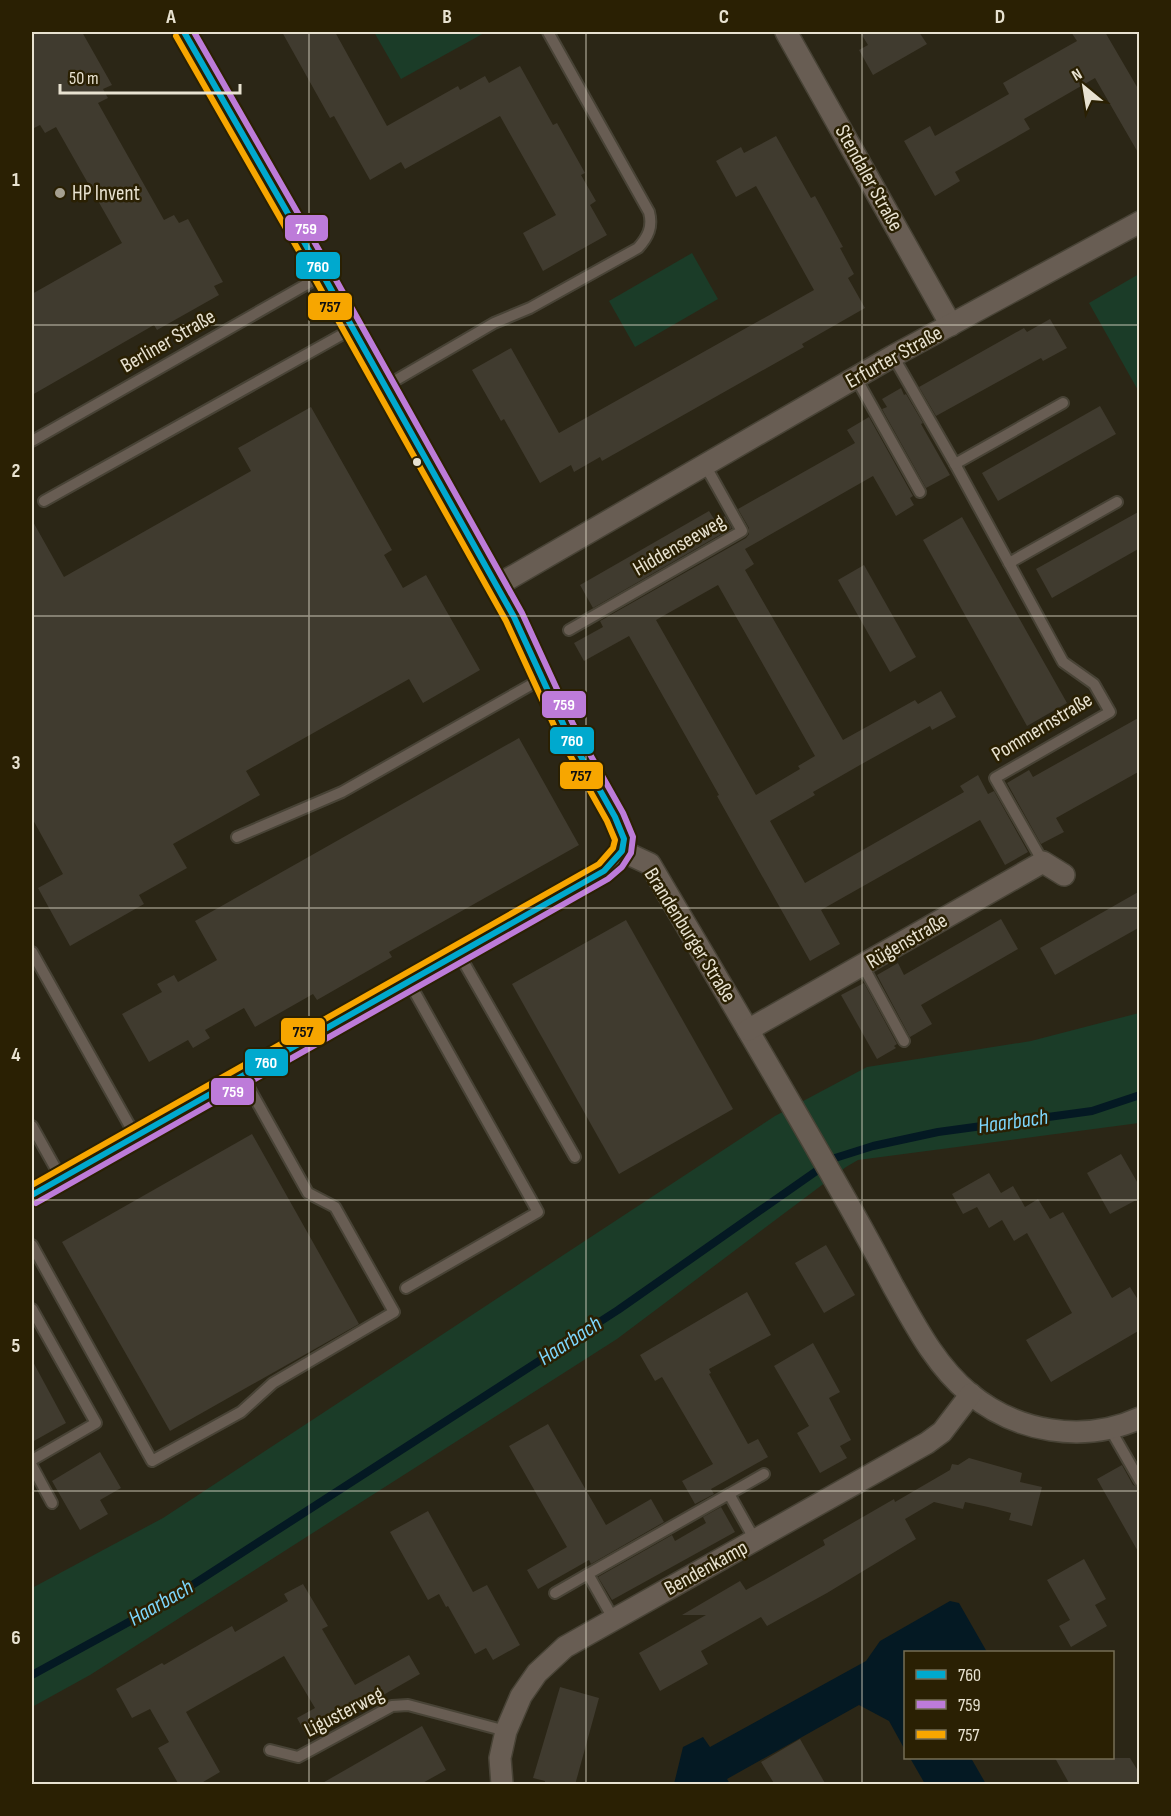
<svg xmlns="http://www.w3.org/2000/svg" width="1171" height="1816" font-family="'Sofia Sans Condensed',sans-serif">
  <style>
    .green { fill: #1b3c28 }
    .water { fill: #041923 }
    .lines { fill: none; stroke-linecap: round; stroke-linejoin: round }
    .stream { stroke: #041923; stroke-width: 8 }
    .building { fill: #403b2f; fill-rule: evenodd }
    .service-casing { stroke: #484336; stroke-width: 14 }
    .minor-casing { stroke: #484336; stroke-width: 24 }
    .service { stroke: #685d53; stroke-width: 10 }
    .minor { stroke: #685d53; stroke-width: 21 }
    .bus-1-casing { stroke: #2a2003; stroke-width: 10 }
    .bus-2-casing { stroke: #2a2003; stroke-width: 10 }
    .bus-3-casing { stroke: #2a2003; stroke-width: 10 }
    .bus-1 { stroke: #00a9ce; stroke-width: 6 }
    .bus-2 { stroke: #bd7bd9; stroke-width: 6 }
    .bus-3 { stroke: #f7a600; stroke-width: 6 }
    .grid { fill: none; stroke: #e8e2d1; stroke-width: 1.5; stroke-opacity: 0.55 }
    .poi-dot { fill: #a6a090; stroke: #2a2003; stroke-width: 2 }
    .bus-dot { fill: #e8e2d1; stroke: #2a2003; stroke-width: 2 }
    .labels { text-anchor: middle; dominant-baseline: central; stroke-width: 5; stroke-linejoin: round; paint-order: stroke }
    .street-label { font-size: 21px; fill: #e8e2d1; stroke: #2a2003 }
    .poi-label { font-size: 21px; fill: #e8e2d1; stroke: #2a2003; text-anchor: start }
    .water-label { font-size: 22px; font-style: italic; fill: #7dd6fb; stroke: #2a2003 }
    .line-badge { stroke: #2a2003; stroke-width: 2 }
    .badge-label { font-size: 16px; text-anchor: middle; font-weight: bold; fill: #fff }
    .pale-badge-label { font-size: 16px; text-anchor: middle; font-weight: bold; fill: #111 }
    .neatline { fill: none; stroke: #e8e2d1; stroke-width: 2 }
    .grid-label { font-size: 20px; text-anchor: middle; font-weight: bold; fill: #e8e2d1 }
  </style>
  <rect width="100%" height="100%" fill="#2b2616"/>
  <g class="green">
    <path d="M374 32H486L401 79Z"/>
    <path d="M692 253 718 299 635 347 609 301Z"/>
    <path d="M1139 274V392L1089 303Z"/>
    <path d="M1139 1013V1123L858 1160 846 1167 617 1339 90 1675 32 1707V1588L163 1518 775 1116 867 1067 1031 1041Z"/>
  </g>
  <g class="water">
    <path d="M950 1601 959 1603 987 1652H906L905 1750 889 1721 859 1705 727 1779 730 1784H674L683 1747 703 1737 710 1747 866 1661 880 1641Z"/>
    <path d="M910 1758H971L986 1784H925Z"/>
  </g>
  <g class="lines">
    <path class="stream" d="M32 1675 169 1600 618 1310 835 1158 873 1146 938 1132 1092 1111 1140 1095"/>
  </g>
  <g class="building">
    <path d="M32 32H82L112 85 103 89 108 98 98 103 164 220 174 215 179 223 188 219 223 282 214 286 219 295 157 330 154 325 32 395V294L122 243 56 127 45 133 40 125 32 129Z"/>
    <path d="M282 32H335L387 126 458 86 460 90 485 76 489 83 520 66 553 125 557 123 585 173 581 175 596 201 590 205 607 235 543 271 523 233 556 215 500 116 405 169 401 162 370 180 334 116 330 118Z"/>
    <path d="M860 32H919L927 44 873 75 859 50 868 45Z"/>
    <path d="M1071 32H1105L1140 92V156L1095 78 1024 119 1030 129 955 172 960 181 935 196 904 141 930 126 935 136 1009 94 1003 83 1077 41Z"/>
    <path d="M776 136 811 198 815 196 843 247 840 248 854 274 848 278 865 308 802 344 804 347 602 461 600 457 574 472 571 465 540 483 504 419 501 421 472 370 511 348 559 433 814 290 756 186 736 197 716 161 741 147 744 153Z"/>
    <path d="M1050 319 1067 348 1043 361 1041 358 936 416 919 387 1024 328 1027 332Z"/>
    <path d="M901 388 904 395 906 394 923 423 921 424 950 475 926 488 882 409 887 407 882 399Z"/>
    <path d="M1100 406 1116 434 998 501 982 473Z"/>
    <path d="M311 407 392 550 384 555 403 588 426 575 480 670 423 703 409 679 246 771 260 795 173 844 187 868 139 895 144 904 70 946 38 888 63 874 32 818V520L64 577 251 471 238 448Z"/>
    <path d="M869 417 913 496 910 498 914 505 896 516 873 476 745 549 754 564 745 570 843 740 915 700 918 704 941 691 956 717 932 730 930 726 860 765 813 792 815 795 770 821 805 883 964 792 960 786 978 775 988 794 994 791 1028 852 1005 865 980 820 821 910 840 944 810 961 717 796 719 795 629 636 584 661 574 643 603 627 600 621 746 538 749 534V528L738 509 855 443 847 430ZM718 585 815 756 798 766 800 769 756 795 656 620Z"/>
    <path d="M709 511 716 522 725 516 732 528 593 608 580 585Z"/>
    <path d="M1140 511V548L1052 598 1036 569Z"/>
    <path d="M962 517 1067 703 1027 726 923 540Z"/>
    <path d="M864 565 916 657 890 672 838 580Z"/>
    <path d="M1140 717V771L1056 818 1064 832 1041 844 1007 783 1029 770 1033 777Z"/>
    <path d="M519 738 579 845 389 952 392 957 317 1000 313 994 255 1027 244 1008 205 1030 210 1038 193 1048 188 1040 149 1062 122 1014 162 992 157 984 174 975 178 982 217 960 195 921Z"/>
    <path d="M1140 891V927L1055 975 1040 948Z"/>
    <path d="M1001 919 1018 949 921 1005 932 1024 910 1037 877 975 898 963 904 975Z"/>
    <path d="M626 920 733 1109 619 1174 512 984Z"/>
    <path d="M864 983 897 1044 894 1046 896 1048 877 1059 841 995Z"/>
    <path d="M252 1134 359 1324 170 1431 62 1242Z"/>
    <path d="M1121 1154 1140 1187V1198L1110 1214 1087 1173Z"/>
    <path d="M989 1173 1001 1193 1013 1186 1025 1207 1038 1199 1050 1219 1063 1212 1112 1298 1130 1287 1140 1303V1330L1051 1382 1026 1340 1072 1313 1027 1233 1014 1241 1002 1220 989 1228 977 1207 963 1214 952 1194Z"/>
    <path d="M826 1245 855 1295 824 1313 795 1263Z"/>
    <path d="M747 1292 771 1335 709 1369 711 1373 709 1374 748 1444 758 1439 768 1457 711 1489 714 1494 695 1504 682 1481 713 1464 662 1377 655 1381 640 1355Z"/>
    <path d="M813 1343 840 1392 829 1398 851 1440 840 1446 847 1458 820 1473 797 1433 809 1426 774 1366Z"/>
    <path d="M32 1360 66 1423 32 1442Z"/>
    <path d="M548 1424 606 1525 651 1499 664 1522 591 1564 589 1560 538 1589 527 1570 567 1547 509 1446Z"/>
    <path d="M100 1452 121 1488 100 1500 108 1514 80 1530 52 1481Z"/>
    <path d="M969 1458 1022 1473 1020 1482 1042 1487 1032 1526 1009 1520 1011 1513 988 1507 965 1502 963 1509 934 1502 905 1519 916 1539 827 1593 767 1626 761 1617 701 1651 708 1664 660 1691 639 1653 706 1615H682L740 1581 746 1590 766 1579 825 1545 823 1540 894 1499 895 1502 950 1470 952 1464 958 1465Z"/>
    <path d="M1122 1465 1133 1485 1140 1488V1555L1097 1479Z"/>
    <path d="M721 1507 735 1532 612 1600 598 1577 672 1535 675 1541 706 1523 703 1517Z"/>
    <path d="M428 1511 473 1592 487 1585 520 1645 493 1660 486 1648 475 1654 448 1606 446 1607 439 1594 428 1600 390 1532Z"/>
    <path d="M1084 1559 1106 1599 1095 1605 1107 1626 1071 1647 1059 1626 1070 1620 1047 1580Z"/>
    <path d="M303 1584 328 1626 322 1629 355 1685 409 1655 420 1674 308 1738 297 1718 315 1708 284 1656 186 1712 220 1772 198 1785H179L158 1748 169 1742 150 1709 132 1718 116 1689 162 1663 164 1665 232 1626 235 1632 288 1601 284 1594Z"/>
    <path d="M560 1687 599 1698 575 1785H544L545 1781 533 1778Z"/>
    <path d="M422 1726 446 1770 419 1785H319Z"/>
    <path d="M800 1739 826 1785H775L761 1762Z"/>
    <path d="M1055 1758H1130L1140 1774V1785H1070Z"/>
  </g>
  <g class="lines">
    <g class="service-casing">
      <g id="service">
        <path d="M893 356 955 464 1063 662 1094 684 1110 712 995 778 1043 862"/>
        <path d="M856 378 920 492"/>
        <path d="M384 387 494 323 530 308 638 248C648 237 653 227 649 212L548 32"/>
        <path d="M32 441 323 275"/>
        <path d="M955 464 1063 403"/>
        <path d="M44 501 352 329"/>
        <path d="M1009 563 1117 502"/>
        <path d="M569 630 742 531 705 465"/>
        <path d="M237 837 342 792 543 678"/>
        <path d="M32 952 136 1137"/>
        <path d="M459 954 575 1157"/>
        <path d="M863 966 904 1041"/>
        <path d="M32 1126 61 1178"/>
        <path d="M32 1245 152 1461 241 1412 273 1383 394 1312 335 1207 308 1193 243 1077"/>
        <path d="M406 1288 538 1212 409 982"/>
        <path d="M32 1309 96 1423 32 1460"/>
        <path d="M1109 1427 1140 1481"/>
        <path d="M32 1466 52 1503"/>
        <path d="M729 1494 764 1474"/>
        <path d="M555 1593 588 1574"/>
        <path d="M614 1620 588 1574 729 1494 755 1540"/>
        <path d="M270 1750 298 1757 392 1706 408 1705 506 1731"/>
      </g>
    </g>
    <g class="minor-casing">
      <g id="minor">
        <path d="M786 32 951 325"/>
        <path d="M496 586 893 356 1140 222"/>
        <path d="M622 851 650 864C713 971 777 1078 838 1186 857 1219 875 1252 893 1286 914 1323 935 1365 969 1393 1016 1432 1083 1444 1140 1418"/>
        <path d="M748 1030 1043 862 1064 875"/>
        <path d="M32 1195 604 871 615 861 622 851 624 839 615 817 565 728 514 617 323 275 184 32"/>
        <path d="M502 1784 500 1758 506 1731 521 1696 537 1673 565 1647 927 1443 942 1432 971 1394"/>
      </g>
    </g>
    <use href="#service" class="service"/>
    <use href="#minor" class="minor"/>
    <g class="bus-1-casing">
      <path id="bus-1" d="M32 1195 604 871 622 851 624 839 615 817 565 728 514 617 323 275 184 32"/>
    </g>
    <g class="bus-2-casing">
      <path id="bus-2" d="M36 1203 608 879 622 867 631 853 633 837 623 813 573 724 522 613 331 271 194 32"/>
    </g>
    <g class="bus-3-casing">
      <path id="bus-3" d="M32 1185 599 864 613 848 615 840 607 821 557 732 506 621 315 279 176 36"/>
    </g>
    <use href="#bus-1" class="bus-1"/>
    <use href="#bus-2" class="bus-2"/>
    <use href="#bus-3" class="bus-3"/>
  </g>
  <path class="grid" d="M309 32V1784M586 32V1784M862 32V1784M32 325H1140M32 616H1140M32 908H1140M32 1200H1140M32 1491H1140"/>
  <circle class="poi-dot" cx="60" cy="193" r="6"/>
  <circle class="bus-dot" cx="417" cy="462" r="5"/>
  <g class="labels">
    <g class="street-label">
      <text transform="translate(869 178) rotate(61)">Stendaler Straße</text>
      <text transform="translate(168 341) rotate(-30)">Berliner Straße</text>
      <text transform="translate(894 357) rotate(-29)">Erfurter Straße</text>
      <text transform="translate(679 545) rotate(-30)">Hiddenseeweg</text>
      <text transform="translate(1042 727) rotate(-31)">Pommernstraße</text>
      <text transform="translate(690 935) rotate(58)">Brandenburger Straße</text>
      <text transform="translate(907 941) rotate(-30)">Rügenstraße</text>
      <text transform="translate(706 1568) rotate(-29)">Bendenkamp</text>
      <text transform="translate(344 1712) rotate(-27)">Ligusterweg</text>
    </g>
    <g class="poi-label">
      <text x="72" y="193">HP Invent</text>
    </g>
    <g class="water-label">
      <text transform="translate(1013 1122) rotate(-8)">Haarbach</text>
      <text transform="translate(570 1341) rotate(-33)">Haarbach</text>
      <text transform="translate(161 1603) rotate(-30)">Haarbach</text>
    </g>
  </g>
  <g class="line-badge">
    <rect x="284" y="214" width="45" height="28" rx="6" fill="#bd7bd9"/>
    <rect x="295" y="251" width="46" height="29" rx="6" fill="#00a9ce"/>
    <rect x="307" y="292" width="46" height="29" rx="6" fill="#f7a600"/>
    <rect x="541" y="690" width="46" height="29" rx="6" fill="#bd7bd9"/>
    <rect x="549" y="726" width="46" height="29" rx="6" fill="#00a9ce"/>
    <rect x="559" y="761" width="45" height="29" rx="6" fill="#f7a600"/>
    <rect x="280" y="1017" width="46" height="29" rx="6" fill="#f7a600"/>
    <rect x="244" y="1048" width="45" height="29" rx="6" fill="#00a9ce"/>
    <rect x="210" y="1077" width="45" height="29" rx="6" fill="#bd7bd9"/>
  </g>
  <g class="badge-label">
    <text x="306" y="234">759</text>
    <text x="318" y="272">760</text>
    <text x="564" y="710">759</text>
    <text x="572" y="746">760</text>
    <text x="266" y="1068">760</text>
    <text x="233" y="1097">759</text>
  </g>
  <g class="pale-badge-label">
    <text x="330" y="312">757</text>
    <text x="581" y="781">757</text>
    <text x="303" y="1037">757</text>
  </g>
  <rect width="1171" height="1816" fill="none" stroke="#2a2003" stroke-width="66"/>
  <rect x="904" y="1651" width="210" height="108" fill="#2a2003" stroke="#766e55" stroke-width="1.5"/>
  <rect x="916" y="1670" width="30" height="9" fill="#00a9ce" stroke="#766e55" stroke-width="1.5"/>
  <text x="958" y="1681" font-size="18" fill="#e8e2d1">760</text>
  <rect x="916" y="1700" width="30" height="9" fill="#bd7bd9" stroke="#766e55" stroke-width="1.5"/>
  <text x="958" y="1711" font-size="18" fill="#e8e2d1">759</text>
  <rect x="916" y="1730" width="30" height="9" fill="#f7a600" stroke="#766e55" stroke-width="1.5"/>
  <text x="958" y="1741" font-size="18" fill="#e8e2d1">757</text>
  <g transform="translate(1084 87) rotate(330)" stroke="#2a2003" stroke-width="4.5" paint-order="stroke">
  <path d="M0-4.5L10 22L0 15L-10 22Z" fill="#e8e2d1"/>
  <text y="-9" font-size="16" font-weight="bold" text-anchor="middle" fill="#e8e2d1">N</text>
  </g>
  <path d="M60 84v9h180v-9" fill="none" stroke="#e8e2d1" stroke-width="3"/>
  <text x="69" y="84" font-size="18" fill="#e8e2d1" stroke="#2a2003" stroke-width="4.5" paint-order="stroke">50 m</text>
  <rect x="33" y="33" width="1105" height="1750" class="neatline"/>
  <g class="grid-label">
    <text x="171" y="23">A</text>
    <text x="447" y="23">B</text>
    <text x="724" y="23">C</text>
    <text x="1000" y="23">D</text>
    <text x="16" y="186">1</text>
    <text x="16" y="477">2</text>
    <text x="16" y="769">3</text>
    <text x="16" y="1061">4</text>
    <text x="16" y="1352">5</text>
    <text x="16" y="1644">6</text>
  </g>
</svg>
